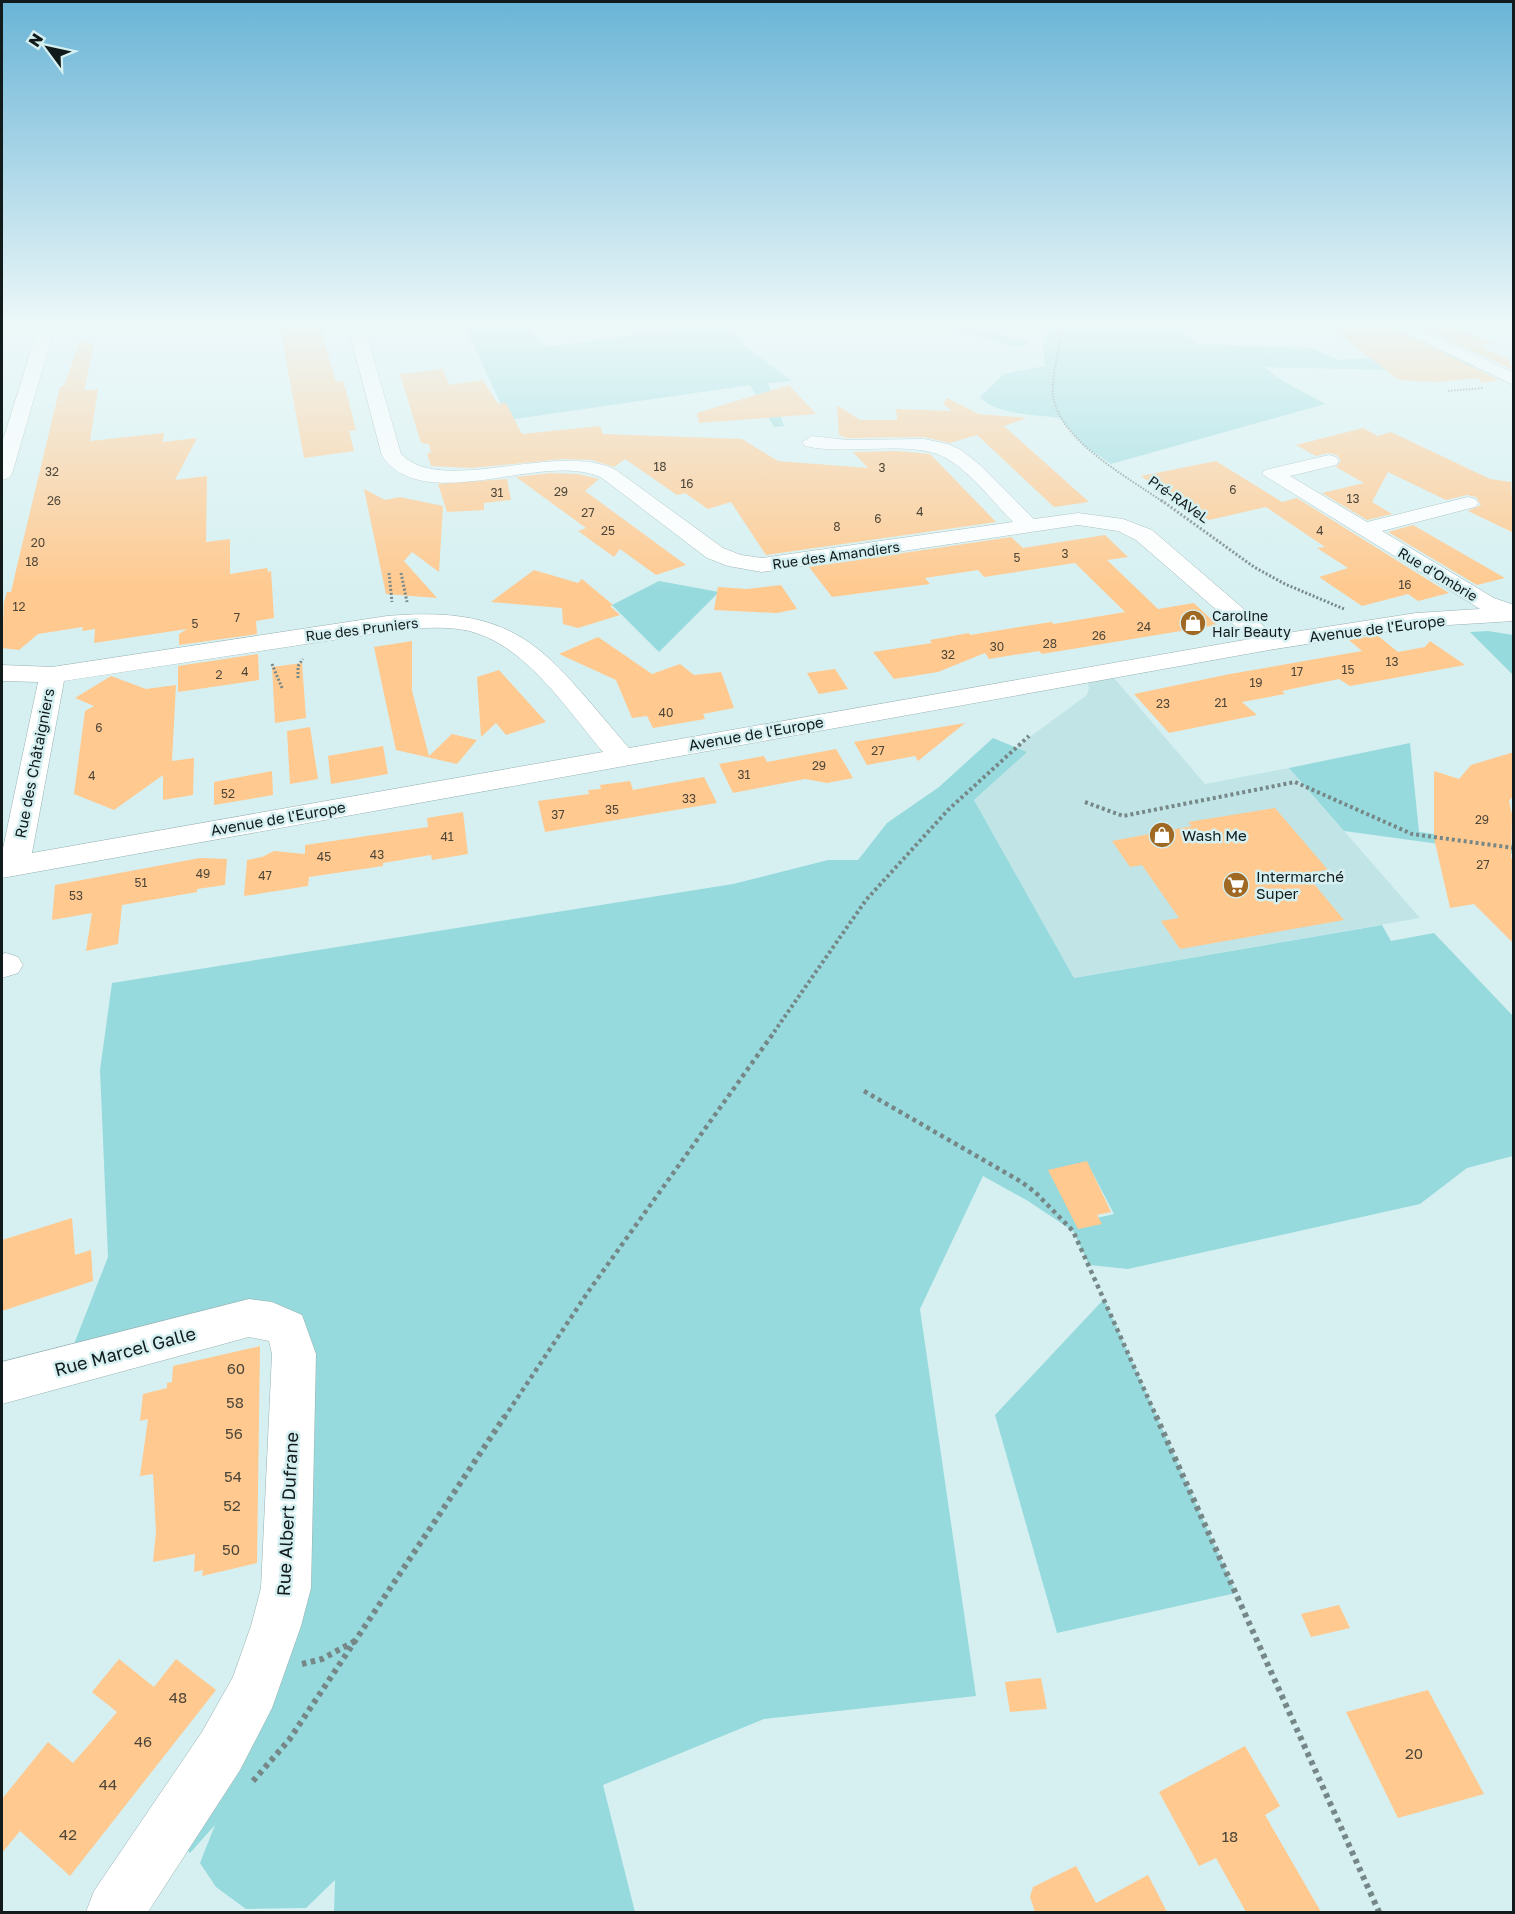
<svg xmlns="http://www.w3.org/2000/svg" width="1515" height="1914" font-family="'Golos Text',sans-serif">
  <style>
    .built { fill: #c1e4e6 }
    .green { fill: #97dadd; fill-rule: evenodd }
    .building { fill: #ffc98f }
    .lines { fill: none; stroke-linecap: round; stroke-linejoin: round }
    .minor-casing { stroke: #98b0b1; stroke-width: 1 }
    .path-far4 { stroke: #768788; stroke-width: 2; stroke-dasharray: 1.5 1.5; stroke-linecap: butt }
    .path-far3 { stroke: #768788; stroke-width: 3; stroke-dasharray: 2 2; stroke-linecap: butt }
    .path-far2 { stroke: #768788; stroke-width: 4; stroke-dasharray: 3 3; stroke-linecap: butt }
    .path-far1 { stroke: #768788; stroke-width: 4.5; stroke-dasharray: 4 4; stroke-linecap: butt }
    .path { stroke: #768788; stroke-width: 6; stroke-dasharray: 4.5 4.5; stroke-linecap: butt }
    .minor { fill: #fff; fill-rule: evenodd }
    .labels { text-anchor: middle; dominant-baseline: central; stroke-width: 5; stroke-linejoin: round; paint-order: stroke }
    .number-label { font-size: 12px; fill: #4d4639 }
    .far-street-label { font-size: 14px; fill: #121b1c; stroke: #d6f0f1 }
    .far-poi-label { font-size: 14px; fill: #121b1c; stroke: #d6f0f1; text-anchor: start }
    .street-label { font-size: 15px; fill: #121b1c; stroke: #d6f0f1 }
    .poi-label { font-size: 15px; fill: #121b1c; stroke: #d6f0f1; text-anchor: start }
    .near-number-label { font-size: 15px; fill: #4d4639 }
    .near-street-label { font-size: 18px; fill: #121b1c; stroke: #d6f0f1 }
  </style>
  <rect width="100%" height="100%" fill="#d6f0f1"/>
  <path class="built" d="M1108 671 1205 784 1289 768 1420 918 1074 978 974 800 1026 752 1016 747 1087 695 1089 688 1086 676Z"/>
  <g class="green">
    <path d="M501 322H523L544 346 563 345 723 322 731 328 744 346 792 381 768 383 784 426 774 427 750 385 508 420 465 326Z"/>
    <path d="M928 322H952L1029 342V345L1017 347Z"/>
    <path d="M1049 322H1173L1197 344 1312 348 1338 360 1455 352 1483 366 1441 371 1264 367 1283 381 1325 404 1111 464 1083 445 1060 418C1036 414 997 416 980 397L1004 374 1045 366 1043 347Z"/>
    <path d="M659 581 719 592 659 652 612 605Z"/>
    <path d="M1488 631 1513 635V675L1470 632Z"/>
    <path d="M993 738 1027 752 974 800 1074 978 1382 925 1391 941 1434 933 1513 1016V1156L1467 1168 1420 1204 1128 1269 1089 1265 1073 1231 1028 1201 983 1176 920 1309 976 1696 764 1719 603 1785 635 1912H334L335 1880 306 1908 246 1909 216 1887 200 1863 215 1825 190 1853 169 1831 254 1690 286 1329 74 1344 108 1257 100 1070 112 983 733 884 828 860H858L887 823 939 787ZM1089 1166 1114 1214 1079 1222 1055 1173Z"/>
    <path d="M1410 743 1419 832 1513 844V854L1344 831 1289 768Z"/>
    <path d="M1104 1299 1236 1593 1057 1633 995 1415Z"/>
  </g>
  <g class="building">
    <path d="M279 322H319L336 382 343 381 348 399 356 430 349 431 354 451 304 458Z"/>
    <path d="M1376 322H1381L1499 380 1480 383 1479 378 1437 382 1399 380 1331 328Z"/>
    <path d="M1407 322H1440L1495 344 1477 345 1506 358 1514 370Z"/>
    <path d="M80 340 94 344 84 391 98 389 90 441 164 433 163 442 197 438 175 480 207 476 206 542 230 539V574L267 568 268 572 271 571 274 618 256 621 257 634 179 645V634L187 629 94 643 95 629 82 631 83 627 38 634 19 650 2 648 4 602 7 592H11L17 566 60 387 64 386Z"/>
    <path d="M443 369 449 385 483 380 498 404 506 403 522 434 600 426 603 434 742 439 778 461 868 468 853 452 898 451 930 454 996 522 766 555 731 502 708 509 685 493 677 495 625 459 614 467 592 460 563 459 471 468 431 466 427 454 431 452 429 444 421 443 400 374Z"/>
    <path d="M789 385 816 414 699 423 697 413Z"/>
    <path d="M947 398 979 414 1027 418 1004 426 1089 502 1054 507 977 435 950 443 924 437 847 438 839 435 837 405 860 420H897L896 409 952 411 943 404Z"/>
    <path d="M1363 428 1378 436 1391 432 1490 479 1511 482 1514 533 1468 511 1481 505 1476 497 1467 495 1446 500 1388 472 1372 502 1392 514 1367 520 1322 493 1364 483 1336 467 1341 461 1337 455 1328 453 1316 456 1296 445Z"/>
    <path d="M1216 461 1282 502 1297 498 1449 593 1418 601 1408 594 1362 606 1319 577 1348 568 1317 548 1325 547 1266 507 1209 520 1175 501 1141 476Z"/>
    <path d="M550 473 578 474 599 479 585 491 686 565 656 575 620 549 614 557 578 531 586 528 516 477Z"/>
    <path d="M507 479 511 500 484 503V510L447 512 438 484Z"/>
    <path d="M364 489 385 500 400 497 443 506 439 572 412 552 404 561 437 598 386 594Z"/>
    <path d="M1413 525 1505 578 1477 585 1388 532Z"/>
    <path d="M1105 535 1128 557 1107 560 1158 609 1194 603 1217 625 1042 654 1039 651 989 659 985 653 938 672 894 679 873 652 932 643 930 640 969 633 970 635 1051 622 1054 624 1125 612 1075 563 984 577 978 570 925 578 930 584 832 597 809 567 1011 537 1023 548Z"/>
    <path d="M534 570 578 583 582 579 613 605 610 606 620 615 578 628 563 624 562 608 491 602Z"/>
    <path d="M781 585 797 609 777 613 714 610 718 587 747 589Z"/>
    <path d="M1377 635 1398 652 1425 647 1430 641 1465 665 1350 686 1339 679 1282 691 1285 694 1242 702 1257 715 1169 733 1134 694 1230 674 1362 651 1349 640Z"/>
    <path d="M598 637 652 674 680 664 694 675 721 672 734 708 703 714 705 719 653 728 647 716 632 718 616 680 559 654Z"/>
    <path d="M412 641V691L429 756 452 734 477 740 457 764 396 750 374 647Z"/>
    <path d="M258 654 259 680 178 692V666Z"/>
    <path d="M302 663 306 718 275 723 272 667Z"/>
    <path d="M835 669 848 689 819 694 807 673Z"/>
    <path d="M499 670 546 722 506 735 496 723 481 737 477 677Z"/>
    <path d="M111 676 146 689 176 685 172 761 194 758 193 795 163 800V775L114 810 74 794 85 711 94 706 75 698Z"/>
    <path d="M965 723 918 761 915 756 867 765 854 742Z"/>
    <path d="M310 727 318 779 290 784 287 731Z"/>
    <path d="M383 746 388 774 331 784 328 756Z"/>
    <path d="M836 749 853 778 827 783 805 779 733 793 719 764 764 756 767 762Z"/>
    <path d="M1514 752V795L1509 801 1512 815 1511 858 1514 859V944L1474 904 1450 908 1434 838V771L1459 779 1471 765Z"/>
    <path d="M272 771 273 795 214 805V782Z"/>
    <path d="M704 777 717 803 545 832 538 801 589 794 588 790 601 789 600 785 630 781 633 790Z"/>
    <path d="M1275 808 1328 870 1305 873 1344 920 1180 949 1161 921 1179 918 1142 865 1130 867 1112 841 1192 826 1188 822Z"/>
    <path d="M463 812 468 854 432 860 431 855 383 863V866L309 877 308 886 244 896 247 860 262 857 274 851 305 854V845L428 827 427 818Z"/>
    <path d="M200 858 227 859 225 885 197 889V892L122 905 118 944 86 951 92 913 52 920 55 885Z"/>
    <path d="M1087 1161 1111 1212 1097 1215 1102 1224 1078 1229 1048 1170Z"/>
    <path d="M72 1218 75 1255 91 1250 93 1281 2 1311V1240Z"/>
    <path d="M260 1346 257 1563 202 1576 203 1570 194 1572 195 1554 153 1562 156 1532 153 1474 140 1476 148 1419 140 1421 143 1394 167 1388V1383L172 1382 173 1366Z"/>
    <path d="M1339 1605 1350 1628 1311 1637 1301 1614Z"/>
    <path d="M119 1659 154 1687 176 1659 216 1690 70 1876 20 1831 2 1853V1799L48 1742 73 1763 95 1738 117 1712 92 1692Z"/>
    <path d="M1041 1678 1047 1709 1010 1712 1005 1682Z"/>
    <path d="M1428 1690 1484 1794 1398 1818 1346 1712Z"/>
    <path d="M1245 1746 1280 1806 1265 1815 1321 1912H1246L1216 1858 1199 1866 1159 1792Z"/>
    <path d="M1076 1866 1096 1903 1148 1875 1167 1912H1035L1030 1897 1033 1887Z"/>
  </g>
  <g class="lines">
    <g class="minor-casing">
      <g id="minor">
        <path d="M40 322H56L12 474 9 478 2 480V443Z"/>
        <path d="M347 322H363L401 454C442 497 557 440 616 470L723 548 741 555 762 558 1013 522C992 501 972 473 946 458 914 439 846 456 805 446L802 442 812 436 847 440 924 439 948 444 961 450 980 465 1034 519 1078 513 1123 519 1152 530 1274 635 1416 613 1480 609 1262 474 1265 470 1329 455 1336 457 1339 461 1336 465 1290 476 1367 522 1468 497 1475 499 1479 503 1475 507 1382 531 1494 598 1514 605V621L1416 627 1269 650 2 878V853L38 682 2 681V665L52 667 387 616C524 604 547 654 629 748L1250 639 1136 540 1118 531 1078 525 762 572 728 566 707 558 602 478C545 449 425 518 382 456ZM412 628C433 628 456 626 476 633 528 649 570 713 603 752L32 853 64 681Z"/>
        <path d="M1383 322H1403L1514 373V385Z"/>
        <path d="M6 953 18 957 23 965 18 973 2 978V954Z"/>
        <path d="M249 1299 272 1302 302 1315 316 1354 311 1588 301 1626 272 1708 240 1770 148 1912H86L94 1891 202 1732 233 1677 251 1626 261 1588 272 1354 269 1341 249 1337 2 1404V1362Z"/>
      </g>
    </g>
    <g class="path-far4">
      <path d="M1064 322C1061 341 1051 378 1053 395 1059 441 1128 477 1163 502"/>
      <path d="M1448 391 1483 388"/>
    </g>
    <g class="path-far3">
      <path d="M1161 500 1254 567 1285 584 1344 609"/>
      <path d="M389 573 392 602"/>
      <path d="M401 573 407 602"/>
      <path d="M272 664 282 688"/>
      <path d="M298 678V666L303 659"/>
    </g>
    <g class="path-far2">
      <path d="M1085 802 1123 816 1295 782 1412 834 1514 848"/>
      <path d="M774 1032 866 900 948 810 1029 736"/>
    </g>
    <g class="path-far1">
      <path d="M864 1091 1020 1181 1035 1192 1073 1231 1157 1418"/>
      <path d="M504 1418 588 1292 775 1031"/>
    </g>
    <g class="path">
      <path d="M1156 1416 1379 1912"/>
      <path d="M302 1664 322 1659 355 1641"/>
      <path d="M253 1781 289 1740 505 1416"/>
    </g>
    <use href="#minor" class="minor"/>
  </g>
  <linearGradient id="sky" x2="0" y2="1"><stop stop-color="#69b4d6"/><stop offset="0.55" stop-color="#edf8f9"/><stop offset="1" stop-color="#edf8f9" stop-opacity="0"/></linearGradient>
  <rect width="1515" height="590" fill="url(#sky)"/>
  <defs>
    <g id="shop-disc" transform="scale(1.35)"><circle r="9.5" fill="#9f6823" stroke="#d6f0f1"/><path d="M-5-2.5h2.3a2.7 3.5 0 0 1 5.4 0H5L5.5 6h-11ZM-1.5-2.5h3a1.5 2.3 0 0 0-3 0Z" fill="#fff"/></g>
    <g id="supermarket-disc" transform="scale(1.35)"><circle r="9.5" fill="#9f6823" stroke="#d6f0f1"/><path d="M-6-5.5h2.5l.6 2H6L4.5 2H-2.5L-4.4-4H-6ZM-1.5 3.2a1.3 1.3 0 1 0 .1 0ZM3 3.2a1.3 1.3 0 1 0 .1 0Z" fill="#fff"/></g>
  </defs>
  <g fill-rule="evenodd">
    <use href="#shop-disc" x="1193" y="623"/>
    <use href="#shop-disc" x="1162" y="835"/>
    <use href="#supermarket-disc" x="1236" y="885"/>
  </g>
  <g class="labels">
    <g class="number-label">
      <text x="660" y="466">18</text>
      <text x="882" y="467">3</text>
      <text x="52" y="471">32</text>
      <text x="687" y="483">16</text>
      <text x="1233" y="489">6</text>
      <text x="561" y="491">29</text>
      <text x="497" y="492">31</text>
      <text x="1353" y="498">13</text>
      <text x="54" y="500">26</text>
      <text x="920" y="511">4</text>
      <text x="588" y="512">27</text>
      <text x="878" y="518">6</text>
      <text x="837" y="526">8</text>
      <text x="608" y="530">25</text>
      <text x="1320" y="530">4</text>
      <text x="38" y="542">20</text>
      <text x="1065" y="553">3</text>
      <text x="1017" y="557">5</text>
      <text x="32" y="561">18</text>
      <text x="1405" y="584">16</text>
      <text x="19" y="606">12</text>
      <text x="237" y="617">7</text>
      <text x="195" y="623">5</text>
      <text x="1144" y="626">24</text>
      <text x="1099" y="635">26</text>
      <text x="1050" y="643">28</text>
      <text x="997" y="646">30</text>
      <text x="948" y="654">32</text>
      <text x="1392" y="661">13</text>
      <text x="1348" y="669">15</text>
      <text x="245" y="671">4</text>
      <text x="1297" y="671">17</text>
      <text x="219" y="674">2</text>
      <text x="1256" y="682">19</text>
      <text x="1221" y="702">21</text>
      <text x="1163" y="703">23</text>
      <text x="666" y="712">40</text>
      <text x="99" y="727">6</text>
      <text x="878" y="750">27</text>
      <text x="819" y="765">29</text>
      <text x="744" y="774">31</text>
      <text x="92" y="775">4</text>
      <text x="228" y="793">52</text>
      <text x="689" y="798">33</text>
      <text x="612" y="809">35</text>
      <text x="558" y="814">37</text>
      <text x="1482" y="819">29</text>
      <text x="447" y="836">41</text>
      <text x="377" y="854">43</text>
      <text x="324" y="856">45</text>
      <text x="1483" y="864">27</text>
      <text x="203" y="873">49</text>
      <text x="265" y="875">47</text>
      <text x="141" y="882">51</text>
      <text x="76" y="895">53</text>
    </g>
    <g class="far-street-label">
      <text transform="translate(1179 499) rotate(35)">Pré-RAVeL</text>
      <text transform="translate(836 555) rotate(-8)">Rue des Amandiers</text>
      <text transform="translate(1438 574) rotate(31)">Rue d'Ombrie</text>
      <text transform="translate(362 629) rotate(-7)">Rue des Pruniers</text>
    </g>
    <g class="far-poi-label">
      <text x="1212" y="615">Caroline<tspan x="1212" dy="16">Hair Beauty</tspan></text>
    </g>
    <g class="street-label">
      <text transform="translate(1377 628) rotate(-7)">Avenue de l'Europe</text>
      <text transform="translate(756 733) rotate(-10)">Avenue de l'Europe</text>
      <text transform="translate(34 763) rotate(-79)">Rue des Châtaigniers</text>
      <text transform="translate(278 818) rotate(-10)">Avenue de l'Europe</text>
    </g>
    <g class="poi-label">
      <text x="1182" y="835">Wash Me</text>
      <text x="1256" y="876">Intermarché<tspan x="1256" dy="17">Super</tspan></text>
    </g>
    <g class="near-number-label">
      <text x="236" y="1368">60</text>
      <text x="235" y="1402">58</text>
      <text x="234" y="1433">56</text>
      <text x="233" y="1476">54</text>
      <text x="232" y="1505">52</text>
      <text x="231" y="1549">50</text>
      <text x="178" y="1697">48</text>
      <text x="143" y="1741">46</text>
      <text x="1414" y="1753">20</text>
      <text x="108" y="1784">44</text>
      <text x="68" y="1834">42</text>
      <text x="1230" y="1836">18</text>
    </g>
    <g class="near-street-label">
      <text transform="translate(125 1351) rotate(-15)">Rue Marcel Galle</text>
      <text transform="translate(287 1514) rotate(-87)">Rue Albert Dufrane</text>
    </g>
  </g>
  <rect width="1515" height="1914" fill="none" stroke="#121b1c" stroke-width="6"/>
  <g transform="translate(48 48) rotate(303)" stroke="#d6f0f1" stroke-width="4.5" paint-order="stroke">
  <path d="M0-4.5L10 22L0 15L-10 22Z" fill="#121b1c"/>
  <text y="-9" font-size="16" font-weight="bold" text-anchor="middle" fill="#121b1c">N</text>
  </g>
</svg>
